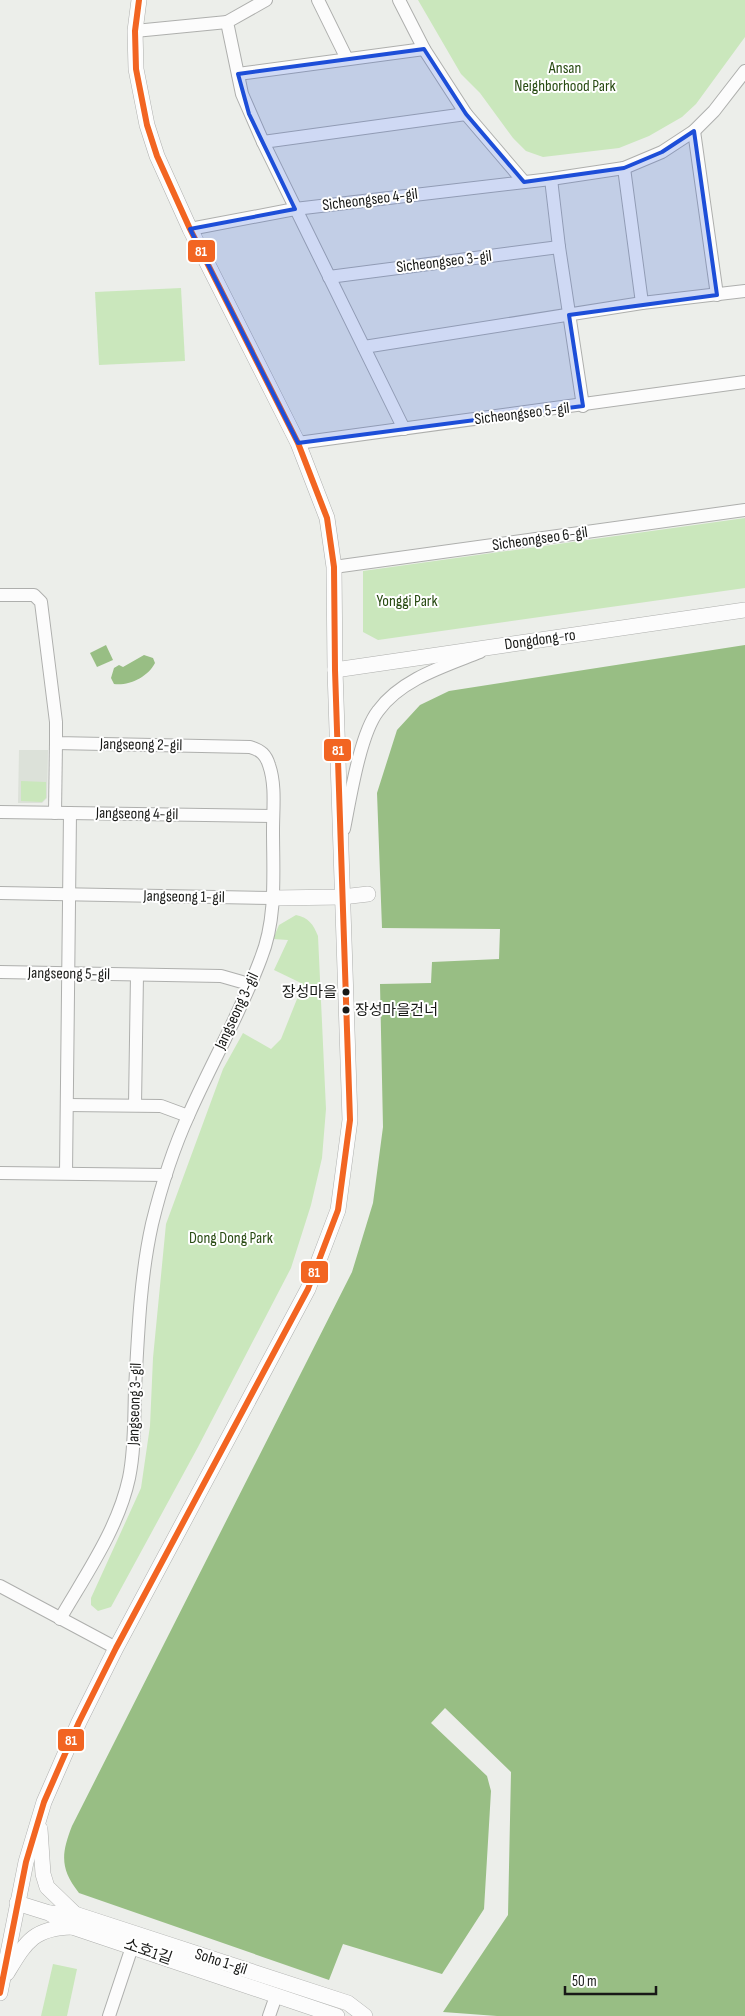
<svg xmlns="http://www.w3.org/2000/svg" width="745" height="2016" font-family="'Sofia Sans Condensed','Noto Sans KR',sans-serif">
  <style>
    .built { fill: #dce1d9 }
    .green { fill: #cae7bc }
    .water { fill: #98be84 }
    .lines { fill: none; stroke-linecap: round; stroke-linejoin: round }
    .minor-casing { stroke: #aeafad; stroke-width: 14 }
    .tertiary-casing { stroke: #aeafad; stroke-width: 16 }
    .minor { stroke: #fcfcfc; stroke-width: 12 }
    .tertiary { stroke: #fcfcfc; stroke-width: 15 }
    .bus-1-casing { stroke: #fff; stroke-width: 10 }
    .bus-1 { stroke: #f26522; stroke-width: 6 }
    .marked { fill: #1d4ed8; fill-opacity: 0.2; stroke: #1d4ed8; stroke-width: 4; stroke-linejoin: round }
    .bus-dot { fill: #181917; stroke: #fff; stroke-width: 2 }
    .labels { text-anchor: middle; dominant-baseline: central; stroke-width: 4; stroke-linejoin: round; paint-order: stroke }
    .bus-label { font-size: 15px; fill: #181917; stroke: #fff; text-anchor: end }
    .park-label { font-size: 16px; fill: #284b12; stroke: #fff }
    .street-label { font-size: 16px; fill: #181917; stroke: #fff }
    .line-badge { stroke: #fff; stroke-width: 2 }
    .badge-label { font-size: 14px; text-anchor: middle; font-weight: bold; fill: #fff }
  </style>
  <rect width="100%" height="100%" fill="#eceeea"/>
  <path class="built" d="M19 750H48L47 798 42 803H18Z"/>
  <g class="green">
    <path d="M418 0H745V37L696 104 682 117 649 136 619 148 543 157 526 151 513 138 480 93 461 74Z"/>
    <path d="M181 288 185 361 99 365 95 292Z"/>
    <path d="M745 518V588L378 640 363 632V571Z"/>
    <path d="M21 781 46 782V798L42 802 21 801Z"/>
    <path d="M296 915C309 918 313 924 318 936L326 1109 322 1158 311 1205 291 1268 198 1447 111 1607 98 1611 91 1605V1598L141 1488 150 1426 153 1358 166 1224 223 1069 243 1033 271 1049 281 1039 303 984 274 970 288 940 273 939 279 925Z"/>
    <path d="M53 1964 77 1969 67 2016H41Z"/>
  </g>
  <g class="water">
    <path d="M106 645 113 660 97 667 90 653Z"/>
    <path d="M745 645V2016H497L443 2012 508 1915 511 1772 445 1708 431 1723 487 1776 491 1791 484 1909 442 1974 343 1944 329 1980 79 1893C60 1869 61 1854 72 1826L352 1272 373 1203 383 1127 380 984 431 983 432 962 499 959 500 929 382 928 377 793 397 730 420 705 449 691Z"/>
    <path d="M144 655 153 658 155 663C148 677 129 686 114 684L111 678 114 668 119 665 123 667Z"/>
  </g>
  <g class="lines">
    <g class="minor-casing">
      <g id="minor">
        <path d="M266 0 227 22 242 94 263 142 404 429"/>
        <path d="M318 0 347 59"/>
        <path d="M399 0 424 49 466 114 524 182"/>
        <path d="M135 31 227 22"/>
        <path d="M238 74 424 49"/>
        <path d="M694 131 717 295"/>
        <path d="M263 142 466 114"/>
        <path d="M624 168 642 303"/>
        <path d="M551 179 559 247 583 406"/>
        <path d="M190 229 295 209 551 179 624 168 662 152 694 131 714 111 745 71"/>
        <path d="M329 277 559 247"/>
        <path d="M364 347 642 303 745 291"/>
        <path d="M298 443 745 382"/>
        <path d="M334 567 745 510"/>
        <path d="M0 595H34L41 602 56 722V743L250 747C261 750 266 755 269 765 276 785 273 809 273 830 273 873 277 918 261 958 241 1012 212 1062 189 1114 173 1149 161 1187 152 1224 140 1278 138 1335 135 1390 134 1419 135 1449 129 1478 118 1529 86 1574 60 1619"/>
        <path d="M0 812 273 816"/>
        <path d="M55 813 56 743"/>
        <path d="M344 829C350 799 360 734 378 711 401 679 445 666 480 652"/>
        <path d="M0 893 273 898"/>
        <path d="M0 972 221 976 249 984"/>
        <path d="M67 1105 161 1106 188 1116"/>
        <path d="M135 1105 137 975"/>
        <path d="M0 1173 166 1175"/>
        <path d="M66 1173 70 813"/>
        <path d="M0 1586 116 1648"/>
        <path d="M109 2016 132 1947"/>
        <path d="M269 2016 276 1996"/>
      </g>
    </g>
    <g class="tertiary-casing">
      <g id="tertiary">
        <path d="M335 670 745 610"/>
        <path d="M273 898 342 897 368 894"/>
        <path d="M40 1829 43 1874 47 1887 75 1914"/>
        <path d="M17 1903 49 1913 72 1927 337 2016"/>
        <path d="M50 1913 75 1914 348 2003 365 2016"/>
        <path d="M7 1973C26 1942 33 1928 72 1927"/>
        <path d="M0 1993 26 1862 44 1802 79 1722 116 1648 308 1289 338 1210 350 1120 335 670 334 567 327 518 298 443 190 229 157 156 147 125 136 69 135 31 139 0"/>
      </g>
    </g>
    <use href="#minor" class="minor"/>
    <use href="#tertiary" class="tertiary"/>
    <g class="bus-1-casing">
      <path id="bus-1" d="M0 1993 26 1862 44 1802 79 1722 116 1648 308 1289 338 1210 350 1120 335 670 334 567 327 518 298 443 190 229 157 156 147 125 136 69 135 31 139 0"/>
    </g>
    <use href="#bus-1" class="bus-1"/>
  </g>
  <path class="marked" d="M424 49 466 114 524 182 624 168 662 152 694 131 717 295 569 315 583 406 298 443 190 229 295 209 249 114 238 74Z"/>
  <g class="bus-dot">
    <circle cx="346" cy="992" r="4.5"/>
    <circle cx="346" cy="1010" r="4.5"/>
  </g>
  <g class="labels">
    <g class="bus-label">
      <text x="337" y="992">장성마을</text>
      <text x="355" y="1010" text-anchor="start">장성마을건너</text>
    </g>
    <g class="park-label">
      <text x="565" y="68">Ansan<tspan x="565" dy="18">Neighborhood Park</tspan></text>
      <text x="407" y="601">Yonggi Park</text>
      <text x="231" y="1238">Dong Dong Park</text>
    </g>
    <g class="street-label">
      <text transform="translate(370 200) rotate(-7)">Sicheongseo 4-gil</text>
      <text transform="translate(444 262) rotate(-7)">Sicheongseo 3-gil</text>
      <text transform="translate(522 414) rotate(-7)">Sicheongseo 5-gil</text>
      <text transform="translate(540 539) rotate(-8)">Sicheongseo 6-gil</text>
      <text transform="translate(540 640) rotate(-8)">Dongdong-ro</text>
      <text transform="translate(141 745) rotate(1)">Jangseong 2-gil</text>
      <text transform="translate(137 814) rotate(1)">Jangseong 4-gil</text>
      <text transform="translate(184 897) rotate(1)">Jangseong 1-gil</text>
      <text transform="translate(69 974) rotate(1)">Jangseong 5-gil</text>
      <text transform="translate(237 1011) rotate(-65)">Jangseong 3-gil</text>
      <text transform="translate(135 1404) rotate(-88)">Jangseong 3-gil</text>
      <text transform="translate(148 1952) rotate(19)">소호1길</text>
      <text transform="translate(221 1962) rotate(18)">Soho 1-gil</text>
    </g>
  </g>
  <g class="line-badge">
    <rect x="187" y="239" width="29" height="24" rx="5" fill="#f26522"/>
    <rect x="323" y="738" width="29" height="24" rx="5" fill="#f26522"/>
    <rect x="300" y="1260" width="29" height="24" rx="5" fill="#f26522"/>
    <rect x="57" y="1728" width="28" height="24" rx="5" fill="#f26522"/>
  </g>
  <g class="badge-label">
    <text x="201" y="256">81</text>
    <text x="338" y="755">81</text>
    <text x="314" y="1277">81</text>
    <text x="71" y="1745">81</text>
  </g>
  <path d="M565 1986v8h91v-8" fill="none" stroke="#181917" stroke-width="2.5"/>
  <text x="572" y="1986" font-size="15" fill="#181917" stroke="#ffffff" stroke-width="4" paint-order="stroke">50 m</text>
</svg>
